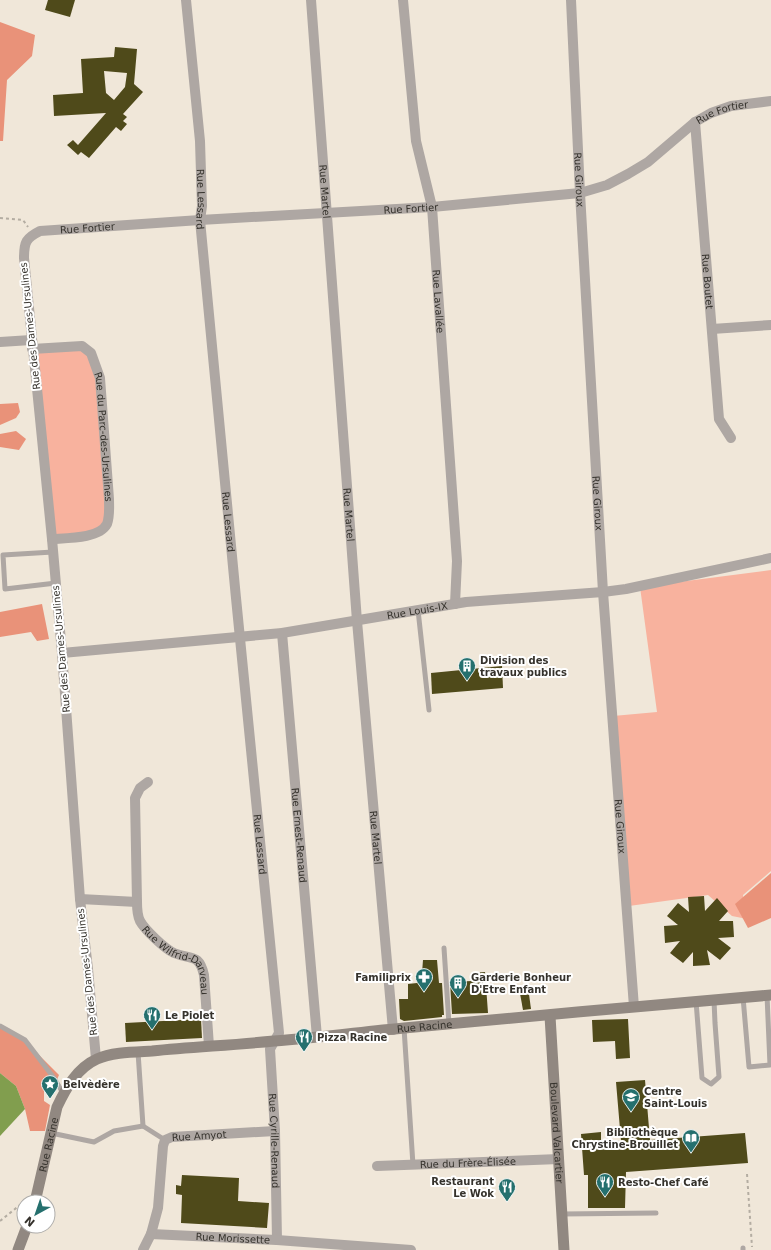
<svg xmlns="http://www.w3.org/2000/svg" width="771" height="1250" font-family="'DejaVu Sans',sans-serif">
  <style>
    .green { fill: #f8b29e }
    .forest { fill: #e99279 }
    .water { fill: #819e4e }
    .building { fill: #4f4a1a; fill-rule: evenodd }
    .lines { fill: none; stroke-linecap: round; stroke-linejoin: round }
    .path { stroke: #b4ada2; stroke-width: 2; stroke-dasharray: 3 3; stroke-linecap: butt }
    .service { stroke: #aea7a3; stroke-width: 5 }
    .minor { stroke: #aea7a3; stroke-width: 10 }
    .secondary { stroke: #918881; stroke-width: 11 }
    .labels { text-anchor: middle; dominant-baseline: central; stroke-width: 4; stroke-linejoin: round; paint-order: stroke }
    .street-label { font-size: 10px; fill: #35322c; stroke: #fff }
    .poi-label { font-size: 10px; font-weight: bold; fill: #35322c; stroke: #fff; text-anchor: start }
  </style>
  <rect width="100%" height="100%" fill="#f0e7d9"/>
  <g class="green">
    <path d="M77 347 96 363 109 499 101 531 52 539 32 349Z"/>
    <path d="M771 570V871L743 895 747 919 732 916 708 895 629 906 613 716 657 712 640 587Z"/>
  </g>
  <g class="forest">
    <path d="M0 22 35 35 32 56 7 80 3 141H0Z"/>
    <path d="M18 403 20 412 16 418 0 425V404Z"/>
    <path d="M16 431 26 439 19 450 0 447V434Z"/>
    <path d="M42 604 49 639 37 641 31 632 0 637V612Z"/>
    <path d="M771 873V918L748 928 735 904Z"/>
    <path d="M0 1026 24 1040 59 1075 54 1086 44 1090V1101L50 1105 45 1131H30L25 1109 16 1086 0 1073Z"/>
  </g>
  <path class="water" d="M0 1073 16 1086 25 1109 0 1136Z"/>
  <g class="building">
    <path d="M48 0H75L70 17 45 10Z"/>
    <path d="M115 47 137 49 134 84 143 92 123 114 127 117 123 121 127 124 121 131 116 127 89 158 81 152 78 155 67 145 73 140 78 145 106 113 54 116 53 95 83 93 81 59 114 57ZM104 71 127 73 125 87 114 100 106 93Z"/>
    <path d="M502 666 503 688 432 694 431 673Z"/>
    <path d="M704 896 705 911 717 898 728 911 719 921H733L734 937 718 938 731 948 720 960 707 950 710 965 693 966V952L683 963 670 953 680 941 665 943 664 926 678 925 667 916 678 903 689 912 688 897Z"/>
    <path d="M423 960H437L439 983H442L444 1015H442V1017L433 1018 404 1021 400 1019 399 999H408V984L417 983V973H422Z"/>
    <path d="M485 972 488 1013 452 1014 450 982 472 981V973Z"/>
    <path d="M528 987 531 1009 523 1010 519 988Z"/>
    <path d="M201 1019 202 1038 126 1042 125 1023Z"/>
    <path d="M628 1019 630 1058 616 1059 615 1041 593 1042 592 1020Z"/>
    <path d="M645 1080 650 1140 745 1133 748 1163 626 1172 625 1208H588V1175H584L581 1134 601 1132V1142L621 1141 616 1082Z"/>
    <path d="M182 1175 239 1178 238 1201 269 1203 267 1228 181 1223 182 1195 176 1194V1185L181 1186Z"/>
  </g>
  <g class="lines">
    <g class="path">
      <path d="M0 218 23 220 28 227"/>
      <path d="M747 1174 752 1247"/>
      <path d="M0 1221 25 1201"/>
    </g>
    <g class="service">
      <path d="M53 552 3 555 5 589 56 583"/>
      <path d="M418 610 429 710"/>
      <path d="M444 948 449 1024"/>
      <path d="M743 997 749 1067 770 1065 767 995"/>
      <path d="M696 1001 702 1078 711 1084 719 1077 715 1023 714 1000"/>
      <path d="M0 1026 25 1040 54 1078 63 1093"/>
      <path d="M404 1028 413 1165"/>
      <path d="M138 1052 143 1126"/>
      <path d="M51 1133 94 1142 114 1131 143 1126 165 1140"/>
      <path d="M562 1214 656 1213"/>
      <path d="M743 1248V1250"/>
    </g>
    <g class="minor">
      <path id="s1" d="M186 0 200 141 202 206 200 220 236 598 279 1033 270 1049 275 1131 277 1240"/>
      <path id="s2" d="M311 0 357 621 393 1030"/>
      <path id="s3" d="M403 0 416 141 432 207 457 561 455 604"/>
      <path id="s4" d="M571 0 580 193 603 592 634 1007"/>
      <path id="s5" d="M695 122 719 419 731 438"/>
      <path d="M712 329 771 325"/>
      <path d="M0 342 31 340"/>
      <path id="s6" d="M32 349 82 346 91 353 100 378 109 499C109 507 110 516 107 524 99 539 67 538 52 539"/>
      <path id="s7" d="M282 633 317 1037"/>
      <path id="s8" d="M62 653 282 633 466 602 603 592 626 589 771 558"/>
      <path d="M80 899 137 902 135 798 140 788 148 782"/>
      <path id="s9" d="M137 902C137 909 137 915 140 921 145 930 165 949 174 953 191 960 199 953 204 975L209 1046"/>
      <path id="s10" d="M96 1059 88 969 80 899 62 653 52 539 24 258C24 242 26 238 40 231L200 220 432 207 580 193 607 185 628 174 648 162 695 122 711 113 731 106 771 101"/>
      <path id="s11" d="M377 1166 559 1159"/>
      <path id="s12" d="M151 1234 277 1240 411 1250"/>
      <path id="s13" d="M143 1250 151 1234 158 1208 163 1146 165 1140 172 1137 275 1131"/>
    </g>
    <g class="secondary">
      <path id="s14" d="M550 1016 564 1250"/>
      <path id="s15" d="M35 1202 57 1107C66 1088 77 1068 97 1059 112 1052 135 1052 152 1051 193 1047 234 1045 274 1041 318 1038 361 1032 404 1028 526 1017 649 1005 771 995"/>
      <path d="M18 1250 27 1226"/>
    </g>
  </g>
  <defs>
    <g id="building-pin" transform="scale(0.9)"><path d="M0 17L-7.5 6A9.5 9.5 0 1 1 7.5 6Z" fill="#25706e" stroke="#fff"/><path d="M-4-6H4V6H1V3H-1V6H-4ZM-2.5-4.3h1.7v1.8h-1.7ZM.8-4.3h1.7v1.8H.8ZM-2.5-1h1.7V.8h-1.7ZM.8-1h1.7V.8H.8Z" fill="#fff"/></g>
    <g id="pharmacy-pin" transform="scale(0.9)"><path d="M0 17L-7.5 6A9.5 9.5 0 1 1 7.5 6Z" fill="#25706e" stroke="#fff"/><path d="M-2-6h4v4h4v4h-4v4h-4v-4h-4v-4h4Z" fill="#fff"/></g>
    <g id="restaurant-pin" transform="scale(0.9)"><path d="M0 17L-7.5 6A9.5 9.5 0 1 1 7.5 6Z" fill="#25706e" stroke="#fff"/><path d="M-5-6h1v4h1v-4h1v4h1v-4h1v5L-1.5 .5V6h-2V.5L-5-1ZM5-6V6H3V1.5H1.5Q1.5-4 5-6Z" fill="#fff"/></g>
    <g id="sight-pin" transform="scale(0.9)"><path d="M0 17L-7.5 6A9.5 9.5 0 1 1 7.5 6Z" fill="#25706e" stroke="#fff"/><path d="M0-6L1.8-2.2L6-1.7L2.9 1.2L3.7 5.4L0 3.3L-3.7 5.4L-2.9 1.2L-6-1.7L-1.8-2.2Z" fill="#fff"/></g>
    <g id="school-pin" transform="scale(0.9)"><path d="M0 17L-7.5 6A9.5 9.5 0 1 1 7.5 6Z" fill="#25706e" stroke="#fff"/><path d="M0-5L7-2L0 1L-7-2ZM-4 1L0 2.5L4 1V4Q0 6-4 4Z" fill="#fff"/></g>
    <g id="library-pin" transform="scale(0.9)"><path d="M0 17L-7.5 6A9.5 9.5 0 1 1 7.5 6Z" fill="#25706e" stroke="#fff"/><path d="M-6-4Q-3-5.5-.7-3.5V5Q-3 3-6 4ZM6-4Q3-5.5 .7-3.5V5Q3 3 6 4Z" fill="#fff"/></g>
  </defs>
  <g fill-rule="evenodd">
    <use href="#building-pin" x="467" y="666"/>
    <use href="#pharmacy-pin" x="424" y="977"/>
    <use href="#building-pin" x="458" y="983"/>
    <use href="#restaurant-pin" x="152" y="1015"/>
    <use href="#restaurant-pin" x="304" y="1037"/>
    <use href="#sight-pin" x="50" y="1084"/>
    <use href="#school-pin" x="631" y="1097"/>
    <use href="#library-pin" x="691" y="1138"/>
    <use href="#restaurant-pin" x="605" y="1182"/>
    <use href="#restaurant-pin" x="507" y="1187"/>
  </g>
  <g class="labels">
    <g class="street-label">
      <text stroke="none"><textPath href="#s10" startOffset="1546">Rue Fortier</textPath></text>
      <text stroke="none"><textPath href="#s4" startOffset="180">Rue Giroux</textPath></text>
      <text stroke="none"><textPath href="#s2" startOffset="192">Rue Martel</textPath></text>
      <text stroke="none"><textPath href="#s1" startOffset="200">Rue Lessard</textPath></text>
      <text stroke="none"><textPath href="#s10" startOffset="1210">Rue Fortier</textPath></text>
      <text stroke="none"><textPath href="#s10" startOffset="886">Rue Fortier</textPath></text>
      <text stroke="none"><textPath href="#s5" startOffset="160">Rue Boutet</textPath></text>
      <text stroke="none"><textPath href="#s3" startOffset="304">Rue Lavallée</textPath></text>
      <text transform="translate(30 326) rotate(-96)">Rue des Dames-Ursulines</text>
      <text stroke="none"><textPath href="#s6" startOffset="147">Rue du Parc-des-Ursulines</textPath></text>
      <text stroke="none"><textPath href="#s4" startOffset="504">Rue Giroux</textPath></text>
      <text stroke="none"><textPath href="#s2" startOffset="516">Rue Martel</textPath></text>
      <text stroke="none"><textPath href="#s1" startOffset="524">Rue Lessard</textPath></text>
      <text stroke="none"><textPath href="#s8" startOffset="358">Rue Louis-IX</textPath></text>
      <text transform="translate(61 649) rotate(-95)">Rue des Dames-Ursulines</text>
      <text stroke="none"><textPath href="#s4" startOffset="828">Rue Giroux</textPath></text>
      <text stroke="none"><textPath href="#s7" startOffset="203">Rue Ernest-Renaud</textPath></text>
      <text stroke="none"><textPath href="#s2" startOffset="840">Rue Martel</textPath></text>
      <text stroke="none"><textPath href="#s1" startOffset="848">Rue Lessard</textPath></text>
      <text stroke="none"><textPath href="#s9" startOffset="77">Rue Wilfrid-Darveau</textPath></text>
      <text transform="translate(87 972) rotate(-96)">Rue des Dames-Ursulines</text>
      <text stroke="none"><textPath href="#s15" startOffset="491">Rue Racine</textPath></text>
      <text stroke="none"><textPath href="#s14" startOffset="117">Boulevard Valcartier</textPath></text>
      <text stroke="none"><textPath href="#s13" startOffset="148">Rue Amyot</textPath></text>
      <text stroke="none"><textPath href="#s1" startOffset="1148">Rue Cyrille-Renaud</textPath></text>
      <text stroke="none"><textPath href="#s15" startOffset="59">Rue Racine</textPath></text>
      <text stroke="none"><textPath href="#s11" startOffset="91">Rue du Frère-Élisée</textPath></text>
      <text stroke="none"><textPath href="#s12" startOffset="82">Rue Morissette</textPath></text>
    </g>
    <g class="poi-label">
      <text x="480" y="660">Division des<tspan x="480" dy="12">travaux publics</tspan></text>
      <text x="411" y="977" text-anchor="end">Familiprix</text>
      <text x="471" y="977">Garderie Bonheur<tspan x="471" dy="12">D'Etre Enfant</tspan></text>
      <text x="165" y="1015">Le Piolet</text>
      <text x="317" y="1037">Pizza Racine</text>
      <text x="63" y="1084">Belvèdère</text>
      <text x="644" y="1091">Centre<tspan x="644" dy="12">Saint-Louis</tspan></text>
      <text x="678" y="1132" text-anchor="end">Bibliothèque<tspan x="678" dy="12">Chrystine-Brouillet</tspan></text>
      <text x="494" y="1181" text-anchor="end">Restaurant<tspan x="494" dy="12">Le Wok</tspan></text>
      <text x="618" y="1182">Resto-Chef Café</text>
    </g>
  </g>
  <g transform="translate(36 1214) rotate(220)"><circle r="19" fill="#ffffff" stroke="#aeadab"/>
  <path d="M0-3L7 15L0 10L-7 15Z" fill="#25706e"/>
  <text y="-6" font-size="11" font-weight="bold" text-anchor="middle" fill="#35322c">N</text>
  </g>
</svg>
